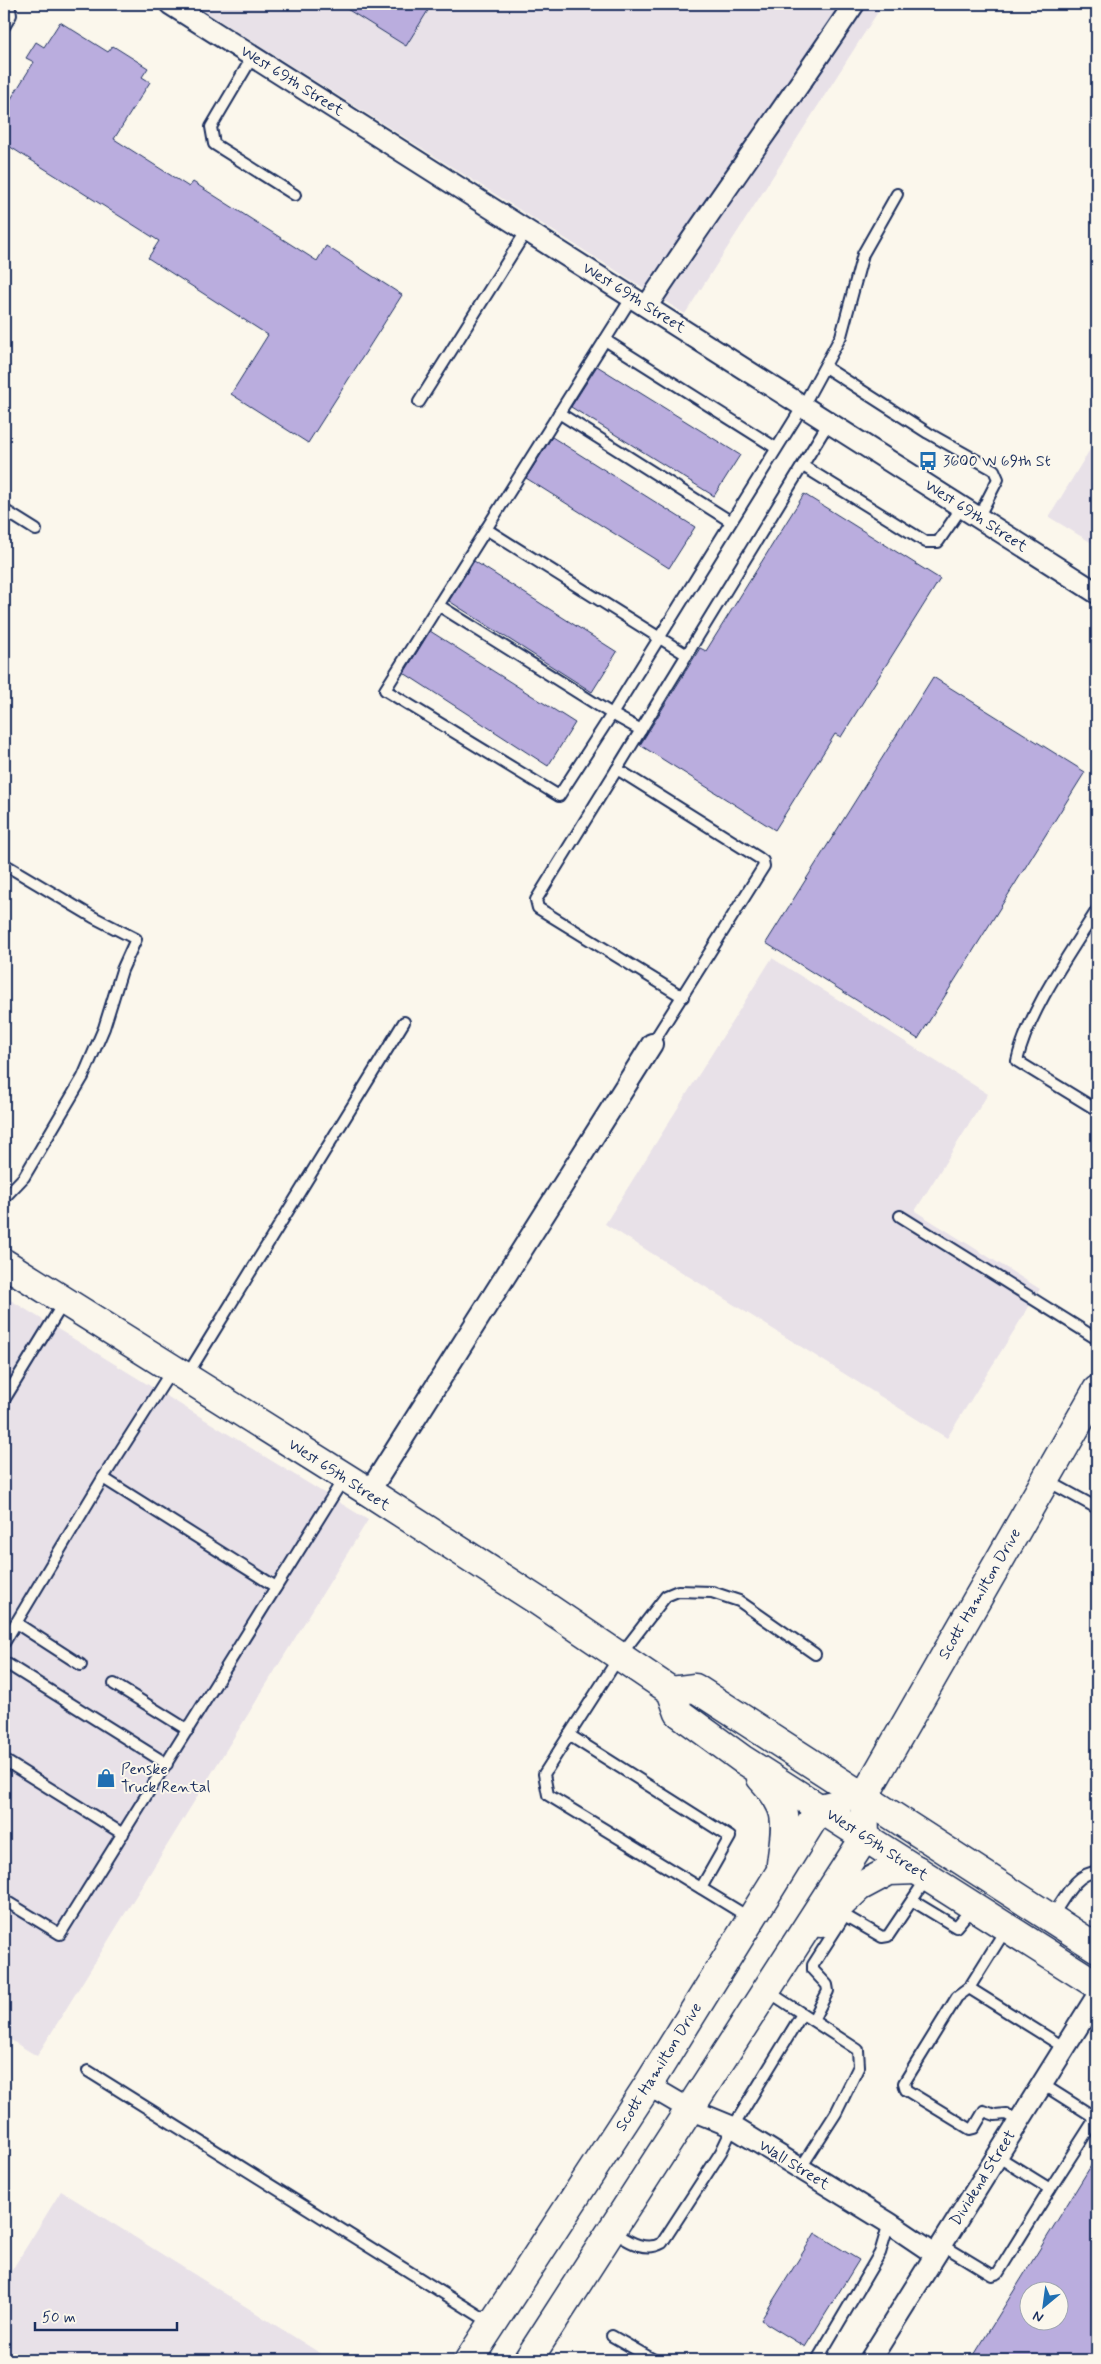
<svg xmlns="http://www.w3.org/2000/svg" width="1101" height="2364" font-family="Mynerve,sans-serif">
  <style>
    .built { fill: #e8e1e8 }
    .building { fill: #baadde; stroke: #1b2f5e; fill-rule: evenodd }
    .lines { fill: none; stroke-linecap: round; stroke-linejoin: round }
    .lane-casing { stroke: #1b2f5e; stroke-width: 14 }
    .street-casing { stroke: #1b2f5e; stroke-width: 24 }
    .secondary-casing { stroke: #1b2f5e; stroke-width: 31 }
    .lane { stroke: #fbf7ec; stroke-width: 10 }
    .street { stroke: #fbf7ec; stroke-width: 20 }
    .secondary { stroke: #fbf7ec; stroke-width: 28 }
    .labels { text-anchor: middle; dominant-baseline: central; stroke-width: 4; stroke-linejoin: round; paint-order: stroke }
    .street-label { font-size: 16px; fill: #1b2f5e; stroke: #fbf7ec }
    .poi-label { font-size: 16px; fill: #1b2f5e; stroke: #fbf7ec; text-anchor: start }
  </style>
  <rect width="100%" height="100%" fill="#fbf7ec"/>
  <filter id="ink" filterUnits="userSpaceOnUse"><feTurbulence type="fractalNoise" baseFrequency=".02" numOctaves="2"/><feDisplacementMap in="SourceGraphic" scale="10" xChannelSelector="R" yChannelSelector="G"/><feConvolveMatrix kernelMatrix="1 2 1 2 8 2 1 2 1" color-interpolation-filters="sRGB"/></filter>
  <g filter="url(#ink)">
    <g class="built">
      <path d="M193 4H883L685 314Z"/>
      <path d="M1097 438V546L1049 517Z"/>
      <path d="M772 958 988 1094 915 1211 1040 1289 947 1438 605 1224Z"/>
      <path d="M4 1296 368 1520 37 2056 4 2036Z"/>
      <path d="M61 2191 331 2360H4V2283Z"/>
    </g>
    <g class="building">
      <path d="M339 4H432L406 46Z"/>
      <path d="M60 22 108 52 113 46 148 68 142 77 150 82 114 139 189 187 193 182 317 261 326 246 402 295 308 443 231 394 268 335 148 258 159 241 4 143V110L34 62 26 58 36 42 44 47Z"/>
      <path d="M597 366 740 455 714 496 571 407Z"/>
      <path d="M552 437 695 527 669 568 526 478Z"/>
      <path d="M804 494 940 579 841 737 835 734 775 830 640 745 700 648 706 651Z"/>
      <path d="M474 561 617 652 592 692 449 601Z"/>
      <path d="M430 631 575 723 548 766 404 673Z"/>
      <path d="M933 677 1085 772 918 1039 766 943Z"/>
      <path d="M1097 2156V2360H971L1028 2268ZM1028 2292H1058V2322H1028Z"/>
      <path d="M815 2233 859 2260 805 2347 761 2320Z"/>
    </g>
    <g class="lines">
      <g class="lane-casing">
        <g id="lane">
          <path d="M4 27 11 15 9 4"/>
          <path d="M253 56 211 127 214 144 295 195"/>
          <path d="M632 297 385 690 559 796 612 714 641 730"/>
          <path d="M605 340 776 448"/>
          <path d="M825 367 928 433 994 470 998 479 978 518"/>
          <path d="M419 402 527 230"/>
          <path d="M559 413 730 521"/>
          <path d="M803 466 926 542H938L962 507"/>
          <path d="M4 510 36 530"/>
          <path d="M486 529 687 655"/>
          <path d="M438 605 612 714 803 406 841 336 863 254 897 194"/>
          <path d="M617 769 829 422"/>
          <path d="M4 864 93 917 136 939 122 970 104 1028 83 1077 24 1177 4 1198"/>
          <path d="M1097 910C1070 953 1028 1012 1017 1061L1097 1110"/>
          <path d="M652 1044 764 866 763 861 759 858 617 769 536 900 538 908 683 997"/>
          <path d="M900 1216 1097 1339"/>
          <path d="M186 1377 404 1022"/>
          <path d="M4 1400 64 1302"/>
          <path d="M103 1478 276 1587"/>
          <path d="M1046 1480 1097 1508"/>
          <path d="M16 1623 81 1665"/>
          <path d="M4 1643 103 1478 172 1370"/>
          <path d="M4 1662 167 1764"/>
          <path d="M114 1684 188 1730"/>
          <path d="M569 1735 730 1837 701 1888"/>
          <path d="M4 1760 123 1834"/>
          <path d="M4 1900 60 1934 344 1478"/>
          <path d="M913 1901 956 1927 973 1907"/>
          <path d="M837 1911 882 1937 888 1936 927 1878"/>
          <path d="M1051 1917C1063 1902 1075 1872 1097 1872"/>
          <path d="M750 1918 548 1795 544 1774 619 1657 666 1596 678 1591 712 1592 739 1601 815 1654"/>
          <path d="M1006 1929 969 1988 957 1997 904 2083 906 2090 970 2129 974 2128 984 2111 995 2115 1006 2114 1019 2121"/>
          <path d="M969 1988 1065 2048"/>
          <path d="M766 1990 858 2050 859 2066 836 2113 800 2169"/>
          <path d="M813 2020 828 1991 827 1985 813 1970V1965L845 1915"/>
          <path d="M88 2071 491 2323"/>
          <path d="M1042 2084 1091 2115 1093 2122 1050 2189"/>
          <path d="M612 2231C627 2240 644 2253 662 2243L721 2152 733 2127 802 2014"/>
          <path d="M941 2244 992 2275 998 2273 1050 2189 997 2156"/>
          <path d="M612 2336 654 2360"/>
          <path d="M817 2360 880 2253 889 2223"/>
        </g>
      </g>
      <g class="street-casing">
        <g id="street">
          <path d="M170 4 1097 593"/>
          <path d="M647 306C714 204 786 106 854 4"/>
          <path d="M369 1492 652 1044"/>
          <path d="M648 2085 689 2109 733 2127 889 2223 935 2254"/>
          <path d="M870 2360 1097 1996"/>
        </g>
      </g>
      <g class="secondary-casing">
        <g id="secondary">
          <path d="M4 1263 369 1492 538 1601 671 1691 679 1713 742 1759 1097 1985"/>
          <path d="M671 1691 695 1688 1097 1948"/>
          <path d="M761 1778C792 1811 786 1822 781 1864"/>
          <path d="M821 1923 859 1887 889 1871 917 1870"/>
          <path d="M469 2360 648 2085 820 1808 838 1804"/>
          <path d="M528 2360 865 1837 864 1797 1097 1390"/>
        </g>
      </g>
      <use href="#lane" class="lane"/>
      <use href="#street" class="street"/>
      <use href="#secondary" class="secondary"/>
    </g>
  </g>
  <defs>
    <g id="bus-bare" transform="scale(1.5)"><path d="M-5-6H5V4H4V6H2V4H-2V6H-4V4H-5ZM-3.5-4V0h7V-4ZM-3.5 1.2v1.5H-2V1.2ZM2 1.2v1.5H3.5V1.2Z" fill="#1f6fb2" stroke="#fbf7ec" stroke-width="2.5" paint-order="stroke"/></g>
    <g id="shop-bare" transform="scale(1.5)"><path d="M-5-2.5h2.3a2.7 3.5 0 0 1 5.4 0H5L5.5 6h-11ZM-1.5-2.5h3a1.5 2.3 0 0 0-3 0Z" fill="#1f6fb2" stroke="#fbf7ec" stroke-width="2.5" paint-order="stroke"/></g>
  </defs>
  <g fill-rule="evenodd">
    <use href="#bus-bare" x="928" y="461"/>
    <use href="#shop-bare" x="106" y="1778"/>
  </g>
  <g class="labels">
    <g class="street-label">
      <text transform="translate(292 81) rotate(32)">West 69th Street</text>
      <text transform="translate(634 298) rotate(32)">West 69th Street</text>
      <text transform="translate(976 516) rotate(33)">West 69th Street</text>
      <text transform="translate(339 1475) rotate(33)">West 65th Street</text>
      <text transform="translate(980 1594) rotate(-60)">Scott Hamilton Drive</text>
      <text transform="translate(877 1845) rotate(33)">West 65th Street</text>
      <text transform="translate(659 2067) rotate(-58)">Scott Hamilton Drive</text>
      <text transform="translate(794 2165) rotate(32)">Wall Street</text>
      <text transform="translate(983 2178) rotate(-58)">Dividend Street</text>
    </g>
    <g class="poi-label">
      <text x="943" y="461">3600 W 69th St</text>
      <text x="121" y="1769">Penske<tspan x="121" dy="18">Truck Rental</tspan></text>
    </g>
  </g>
  <rect width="1101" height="2364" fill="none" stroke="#fbf7ec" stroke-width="20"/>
  <rect x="10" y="10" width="1081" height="2344" fill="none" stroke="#1b2f5e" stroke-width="2" filter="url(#ink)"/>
  <g transform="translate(1044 2306) rotate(209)"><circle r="24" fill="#fbf7ec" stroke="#a1a7b3"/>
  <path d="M0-4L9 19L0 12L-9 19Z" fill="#1f6fb2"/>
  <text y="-8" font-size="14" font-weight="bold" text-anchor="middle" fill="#1b2f5e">N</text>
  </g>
  <path d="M35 2322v8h142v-8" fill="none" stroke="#1b2f5e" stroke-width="2.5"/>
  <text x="42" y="2322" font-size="15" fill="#1b2f5e" stroke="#fbf7ec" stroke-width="4" paint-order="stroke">50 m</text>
</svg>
